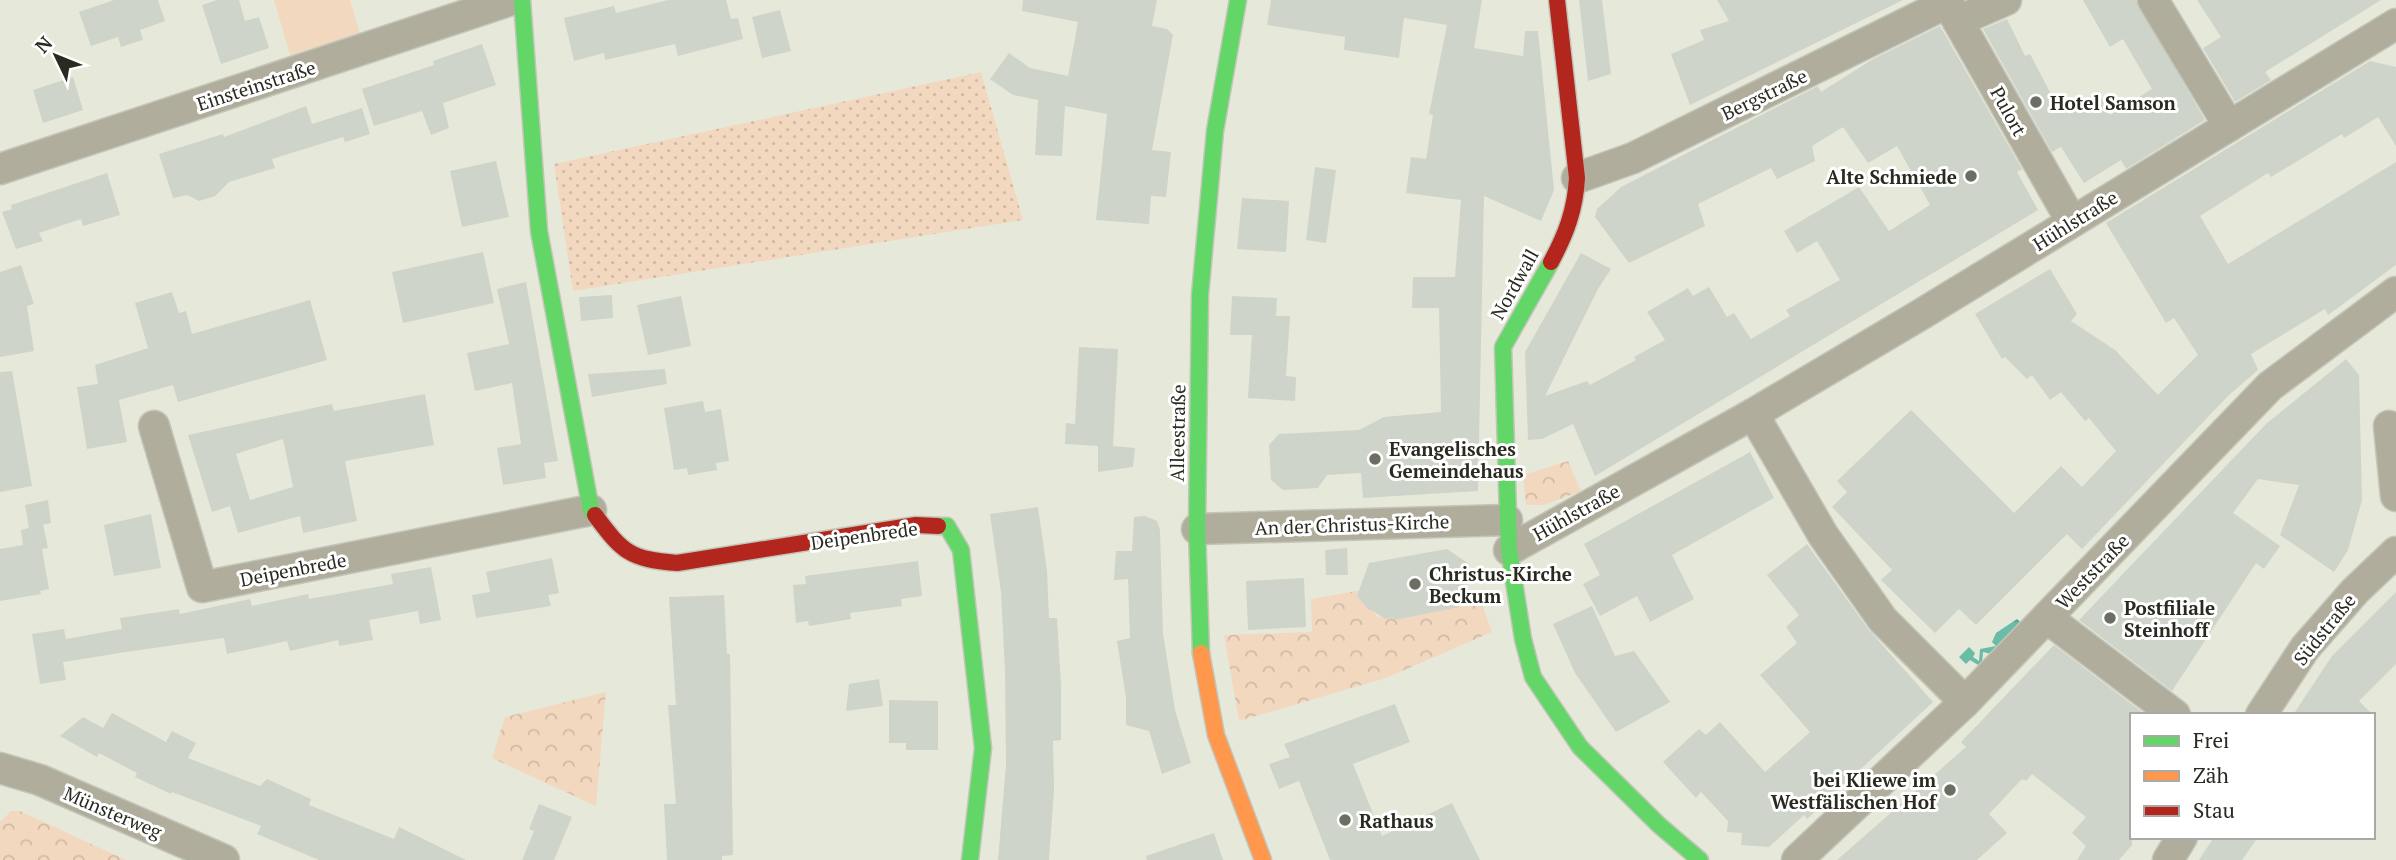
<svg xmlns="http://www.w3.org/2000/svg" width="2396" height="860" font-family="'PT Serif',serif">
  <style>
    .grass { fill: url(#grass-dots) }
    .park { fill: url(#park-crowns) }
    .garden { fill: #f3d8c0 }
    .water { fill: url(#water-ripples) }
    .building { fill: #ced4c9; fill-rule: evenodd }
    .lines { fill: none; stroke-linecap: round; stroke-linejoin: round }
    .street-casing { stroke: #c3c5b9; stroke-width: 33 }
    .fast-casing { stroke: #c3c5b9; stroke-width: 19 }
    .slow-casing { stroke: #c3c5b9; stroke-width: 19 }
    .jam-casing { stroke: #c3c5b9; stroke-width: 19 }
    .street { stroke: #b0ad9c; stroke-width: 30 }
    .fast { stroke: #63d668; stroke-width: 16 }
    .slow { stroke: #ff974d; stroke-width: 16 }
    .jam { stroke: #b3261e; stroke-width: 16 }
    .poi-dot { fill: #6b6e61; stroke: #fff; stroke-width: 2.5 }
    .labels { text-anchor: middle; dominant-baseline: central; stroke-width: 6; stroke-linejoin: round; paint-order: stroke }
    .street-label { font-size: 19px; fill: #292b20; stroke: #fff }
    .poi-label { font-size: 19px; font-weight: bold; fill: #292b20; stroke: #fff; text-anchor: start }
  </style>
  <defs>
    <pattern id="grass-dots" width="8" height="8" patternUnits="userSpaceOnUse" patternTransform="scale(1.75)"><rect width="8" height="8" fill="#f3d8c0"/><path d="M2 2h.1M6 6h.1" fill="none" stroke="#d0baa5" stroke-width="1.8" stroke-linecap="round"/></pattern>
    <pattern id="park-crowns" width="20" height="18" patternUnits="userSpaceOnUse" patternTransform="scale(1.75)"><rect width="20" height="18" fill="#f3d8c0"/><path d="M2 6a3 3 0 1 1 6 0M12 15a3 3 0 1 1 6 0" fill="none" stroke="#d0baa5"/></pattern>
    <pattern id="water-ripples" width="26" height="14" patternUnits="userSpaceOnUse" patternTransform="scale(1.75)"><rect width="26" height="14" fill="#69bca8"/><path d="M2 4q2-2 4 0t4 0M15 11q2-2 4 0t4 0" fill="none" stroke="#569988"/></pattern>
  </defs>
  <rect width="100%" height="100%" fill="#e6e9d9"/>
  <path class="grass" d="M981 72 1023 220 573 291 554 164Z"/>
  <g class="park">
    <path d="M1568 461 1581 491 1544 505H1526L1523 475Z"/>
    <path d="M1362 590 1377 617 1481 602 1492 632 1386 678 1239 721 1224 635 1312 632 1311 599Z"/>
    <path d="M606 692 596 806 492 758 505 717Z"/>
    <path d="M11 811H20L126 860H0V822Z"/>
  </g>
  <path class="garden" d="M274 0H350L360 34 290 55Z"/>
  <path class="water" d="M2017 619 2024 625 1991 654 1983 652 1982 664 1978 665 1970 660 1966 664 1959 657 1969 647 1975 653 1973 657 1979 661 1980 649 1996 646 1992 642 1996 633Z"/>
  <g class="building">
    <path d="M114 0H158L165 21 140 30 143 40 133 43 121 47 118 37 91 46 79 12Z"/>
    <path d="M217 0H239L245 21 259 17 269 48 221 64 202 5Z"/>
    <path d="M668 0H726L731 19 738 18 743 39 678 56 675 44 605 60 604 53 574 61 564 18 614 6 616 13Z"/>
    <path d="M1023 0H1157L1152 26 1167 29 1173 35 1152 150 1171 152 1166 197 1151 196 1149 224 1096 220 1107 114 1065 106 1062 156 1035 155 1038 100 1013 95 990 79 1009 53 1030 68 1068 76 1078 22 1022 11Z"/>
    <path d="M1271 0H1482L1474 48 1523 56 1525 31H1538L1554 190 1541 221 1484 196 1478 491 1363 498 1361 473 1327 475 1318 488 1283 490 1271 480 1269 445 1279 434 1359 430 1384 417 1441 412 1439 308H1412L1413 277H1455L1461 200 1406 193 1411 157 1426 159 1433 115 1429 114 1447 25 1404 18 1399 58 1344 50 1345 37 1267 25Z"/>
    <path d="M1579 0H1602L1611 74 1588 81Z"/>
    <path d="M1717 0H1903L1690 105 1671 54 1704 40 1700 30 1729 21Z"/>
    <path d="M2083 0H2136L2205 120 2126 169 2121 160 2084 183 2061 147 2052 152 1983 29 2007 19 2025 56 2030 54 2061 113 2098 92 2110 115 2152 89 2123 39 2110 47Z"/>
    <path d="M2197 0H2381L2265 72 2271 80 2235 102 2203 48 2221 37Z"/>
    <path d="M780 10 791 51 762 58 752 17Z"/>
    <path d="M1940 26 2022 169 2017 172 2038 210 1595 476 1573 424 1542 439 1528 440 1525 352 1581 253 1611 269 1598 289 1545 396 1587 381 1590 385 1636 360 1634 357 1665 340 1647 312 1688 288 1693 296 1709 287 1727 317 1734 313 1751 339 1790 316 1786 310 1840 280 1817 241 1797 253 1784 231 1859 187 1889 231 1930 205 1897 146 1868 163 1843 127 1812 146 1815 161 1777 179 1771 168 1698 204 1705 226 1629 263 1595 217 1597 209 1621 187 1818 86 1821 92 1873 59Z"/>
    <path d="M482 44 496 85 443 103 449 128 431 135 422 111 374 126 362 89 434 65 433 61Z"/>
    <path d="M2370 61 2396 67V146L2378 117 2344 138 2342 134 2271 177 2268 173 2200 216 2228 264 2396 162V265L2328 315 2325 309 2251 354 2258 370 2228 396 2082 549 2067 534 1976 625 1959 609 1935 633 1881 580 1892 570 1832 507 1847 492 1837 481 1911 410 2014 513 2061 466 2082 487 2116 451 2089 418 2085 421 2061 392 2050 400 2032 375 2027 379 2005 357 2002 359 1975 314 2050 269 2077 314 2071 321 2115 350 2158 395 2198 355 2174 318 2166 323 2106 223Z"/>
    <path d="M73 77 83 110 43 123 33 90Z"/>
    <path d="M306 106 312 124 362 108 370 134 345 142 343 137 272 159 275 168 229 182 215 196 199 201 187 195 173 198 159 154 223 134 224 137Z"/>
    <path d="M496 161 509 217 462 227 450 171Z"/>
    <path d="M1315 167 1336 170 1326 243 1306 240Z"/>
    <path d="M107 173 120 215 83 226 81 219 39 233 43 241 16 249 2 212 12 209 11 205Z"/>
    <path d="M1242 198 1289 201 1286 252 1237 249Z"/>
    <path d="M483 252 494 303 403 323 392 272Z"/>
    <path d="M21 265 34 304 27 306 34 351 0 357V272Z"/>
    <path d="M526 282 558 461 544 463 546 478 503 485 497 448 521 444 512 383 475 391 467 353 509 344 497 289Z"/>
    <path d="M172 292 179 313 186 311 192 334 310 300 327 360 178 402 173 385 119 400 127 442 87 449 77 387 98 384 95 365 148 348 135 303Z"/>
    <path d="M612 295 613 318 581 321 579 297Z"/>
    <path d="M681 296 691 346 648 355 637 305Z"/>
    <path d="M1232 296 1277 298 1276 316H1290L1286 376 1296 377 1295 401 1248 398 1252 335H1230Z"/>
    <path d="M1079 347 1118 349 1113 446 1135 448 1133 467 1098 472V446L1065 444 1066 423 1075 424Z"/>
    <path d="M2346 359 2359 375 2362 500 2348 550 2334 572 2280 535 2299 485 2258 479 2233 513 2280 546 2264 569 2256 563 2172 691 2079 620 2266 424Z"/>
    <path d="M665 369 667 384 592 397 588 374Z"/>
    <path d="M12 371 32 486 0 492V372Z"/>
    <path d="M425 394 434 445 345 461 357 521 303 533 300 516 238 533 230 506 212 512 188 435 332 404 334 411ZM283 439 293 487 250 500 236 454Z"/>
    <path d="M703 401 705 412 721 409 729 461 716 463 717 470 688 475 687 468 674 470 664 408Z"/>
    <path d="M1750 452 1774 498 1672 555 1694 599 1650 622 1637 596 1600 616 1583 584 1600 575 1584 544Z"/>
    <path d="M48 500 51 523 29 528 25 505Z"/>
    <path d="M1038 507 1047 571 1049 618H1057L1061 686V740L1053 741 1054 789 1049 860H998L1006 765 1005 671 1001 592 990 514Z"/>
    <path d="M151 514 161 568 114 576 104 525Z"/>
    <path d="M1145 516 1157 521 1160 530 1163 633 1175 710 1191 763 1162 774 1149 731 1126 725V698L1117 641 1130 638 1128 579 1114 580 1116 551H1132L1134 517Z"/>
    <path d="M43 524 48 548 42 549 49 589 40 591 41 594 0 601V549L23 545 21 530Z"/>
    <path d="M1807 544 1869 630 1933 702 1807 819 1804 815 1769 847 1741 845 1742 833 1727 832 1728 821 1701 792 1696 798 1663 762 1699 729 1706 735 1720 722 1765 772 1810 732 1760 675 1797 643 1786 627 1799 615 1767 575Z"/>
    <path d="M1347 548 1348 575H1326L1325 550Z"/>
    <path d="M1447 549 1469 564 1472 583 1459 586V607L1394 620 1393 617 1386 619 1366 607 1357 596 1369 563Z"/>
    <path d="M552 558 559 593 548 595 551 606 476 618 472 595 490 592 486 572Z"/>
    <path d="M918 561 922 596 901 599 902 606 850 613 851 619 809 626 808 621 796 623 793 585 806 584 805 576Z"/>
    <path d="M431 567 441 620 420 624 418 611 369 620 373 640 339 646 338 640 290 651 287 641 227 654 224 638 126 652 63 662 66 680 40 684 32 634 64 629 66 639 122 629 120 618 179 609 180 614 250 599 252 606 308 594 309 599 393 584 391 574Z"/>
    <path d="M1304 578 1306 627 1248 630 1246 581Z"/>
    <path d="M2396 592V664L2359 701 2373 715H2293L2332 656Z"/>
    <path d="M724 595 727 654H730L733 855 722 856V860H667L664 804H676L668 705H676L669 597Z"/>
    <path d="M1592 606 1615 656 1634 651 1670 702 1616 732 1575 673 1553 624Z"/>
    <path d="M2054 645 2146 715H2132V845L2119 860H2077L2086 846 2072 833 2086 817 2032 774 2026 781 2022 779 1989 814 2007 833 1977 860H1837L1966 747 1961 742Z"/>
    <path d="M879 679 883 706 846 711 849 684Z"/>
    <path d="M889 700 938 701V750H906V743H889Z"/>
    <path d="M1395 704 1410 742 1353 764 1382 836 1452 803 1480 860H1330L1299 781 1279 789 1269 764 1290 757 1284 744Z"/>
    <path d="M112 713 166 742 172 731 196 743 188 758 260 786 267 779 311 799 309 805 394 839 399 827 466 860H319L257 834 261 826 172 792 171 794 135 777 137 773 99 753 97 757 60 736 83 717 103 728Z"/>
    <path d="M539 804 572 817 554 860H522L534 831 529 829Z"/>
    <path d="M1214 833 1223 860H1147L1146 856Z"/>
    <path d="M2214 837H2258L2242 860H2199Z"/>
  </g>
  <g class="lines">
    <g class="street-casing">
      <g id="street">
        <path d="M1946 0 2072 222"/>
        <path d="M2153 0 2229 126"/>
        <path d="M1958 21 2006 0"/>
        <path d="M0 169 511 0"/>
        <path d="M1577 178 1633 158 1947 3"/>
        <path d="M1753 414 1823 535 1883 620 1965 702"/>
        <path d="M154 426 202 587 591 510"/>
        <path d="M2389 426 2396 496"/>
        <path d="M1197 529 1507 520"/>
        <path d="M1509 550 1753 414 1920 315 2396 24"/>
        <path d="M2047 618 2175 715"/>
        <path d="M2261 715 2305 648 2355 591 2396 552"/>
        <path d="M0 768 40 780 224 860"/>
        <path d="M1797 860 1965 702 2270 386 2396 292"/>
        <path d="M2168 860 2182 837"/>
      </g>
    </g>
    <g class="fast-casing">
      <g id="fast">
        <path d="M522 0 539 231 591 510 595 515"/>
        <path d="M1551 262 1503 347 1509 550 1523 639 1533 677 1580 747 1659 825 1700 860"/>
        <path d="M938 526H947L961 550 983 748 970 860"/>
        <path d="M1201 653 1197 529 1200 295 1215 131 1238 0"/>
      </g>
    </g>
    <g class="slow-casing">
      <path id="slow" d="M1201 653 1216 735 1263 860"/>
    </g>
    <g class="jam-casing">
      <g id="jam">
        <path d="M1551 262C1566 234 1575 211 1577 178L1557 0"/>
        <path d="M595 515C623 553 630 559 677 563L916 525 938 526"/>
      </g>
    </g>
    <use href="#street" class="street"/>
    <use href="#fast" class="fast"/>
    <use href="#slow" class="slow"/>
    <use href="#jam" class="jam"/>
  </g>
  <g class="poi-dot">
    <circle cx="2036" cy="102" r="7"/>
    <circle cx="1971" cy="176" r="7"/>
    <circle cx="1375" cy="459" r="7"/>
    <circle cx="1415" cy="584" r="7"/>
    <circle cx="2110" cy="618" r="7"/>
    <circle cx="1950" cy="790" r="7"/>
    <circle cx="1345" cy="820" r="7"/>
  </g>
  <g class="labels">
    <g class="street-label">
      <text transform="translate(256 85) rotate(-18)">Einsteinstraße</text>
      <text transform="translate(1764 94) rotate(-26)">Bergstraße</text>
      <text transform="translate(2009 111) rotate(61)">Pulort</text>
      <text transform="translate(2075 220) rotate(-32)">Hühlstraße</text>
      <text transform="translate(1514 284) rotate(-61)">Nordwall</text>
      <text transform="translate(1177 433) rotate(-89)">Alleestraße</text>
      <text transform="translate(1576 512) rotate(-29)">Hühlstraße</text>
      <text transform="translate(1352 524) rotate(-2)">An der Christus-Kirche</text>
      <text transform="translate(864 535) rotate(-8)">Deipenbrede</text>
      <text transform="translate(293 569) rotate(-11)">Deipenbrede</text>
      <text transform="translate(2092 571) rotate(-46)">Weststraße</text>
      <text transform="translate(2324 629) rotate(-51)">Südstraße</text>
      <text transform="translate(113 812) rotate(23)">Münsterweg</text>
    </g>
    <g class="poi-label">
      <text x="2050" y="102">Hotel Samson</text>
      <text x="1957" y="176" text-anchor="end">Alte Schmiede</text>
      <text x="1389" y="448">Evangelisches<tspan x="1389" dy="22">Gemeindehaus</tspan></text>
      <text x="1429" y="573">Christus-Kirche<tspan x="1429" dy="22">Beckum</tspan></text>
      <text x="2124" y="607">Postfiliale<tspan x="2124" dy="22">Steinhoff</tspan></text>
      <text x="1936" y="779" text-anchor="end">bei Kliewe im<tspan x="1936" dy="22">Westfälischen Hof</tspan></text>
      <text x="1359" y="820">Rathaus</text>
    </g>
  </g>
  <rect x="2130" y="713" width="245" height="126" fill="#ffffff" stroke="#a9aaa6" stroke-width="2"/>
  <rect x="2144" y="736" width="35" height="10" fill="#63d668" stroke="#a9aaa6" stroke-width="2"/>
  <text x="2193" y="748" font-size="21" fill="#292b20">Frei</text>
  <rect x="2144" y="771" width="35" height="10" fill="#ff974d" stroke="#a9aaa6" stroke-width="2"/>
  <text x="2193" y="783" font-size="21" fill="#292b20">Zäh</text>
  <rect x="2144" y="806" width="35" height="10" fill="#b3261e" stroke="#a9aaa6" stroke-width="2"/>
  <text x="2193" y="818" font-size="21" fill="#292b20">Stau</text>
  <g transform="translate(56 56) rotate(313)" stroke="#ffffff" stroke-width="5" paint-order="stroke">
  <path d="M0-5L12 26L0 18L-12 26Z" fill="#292b20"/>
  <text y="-10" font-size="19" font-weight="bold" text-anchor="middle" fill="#292b20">N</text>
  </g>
</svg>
